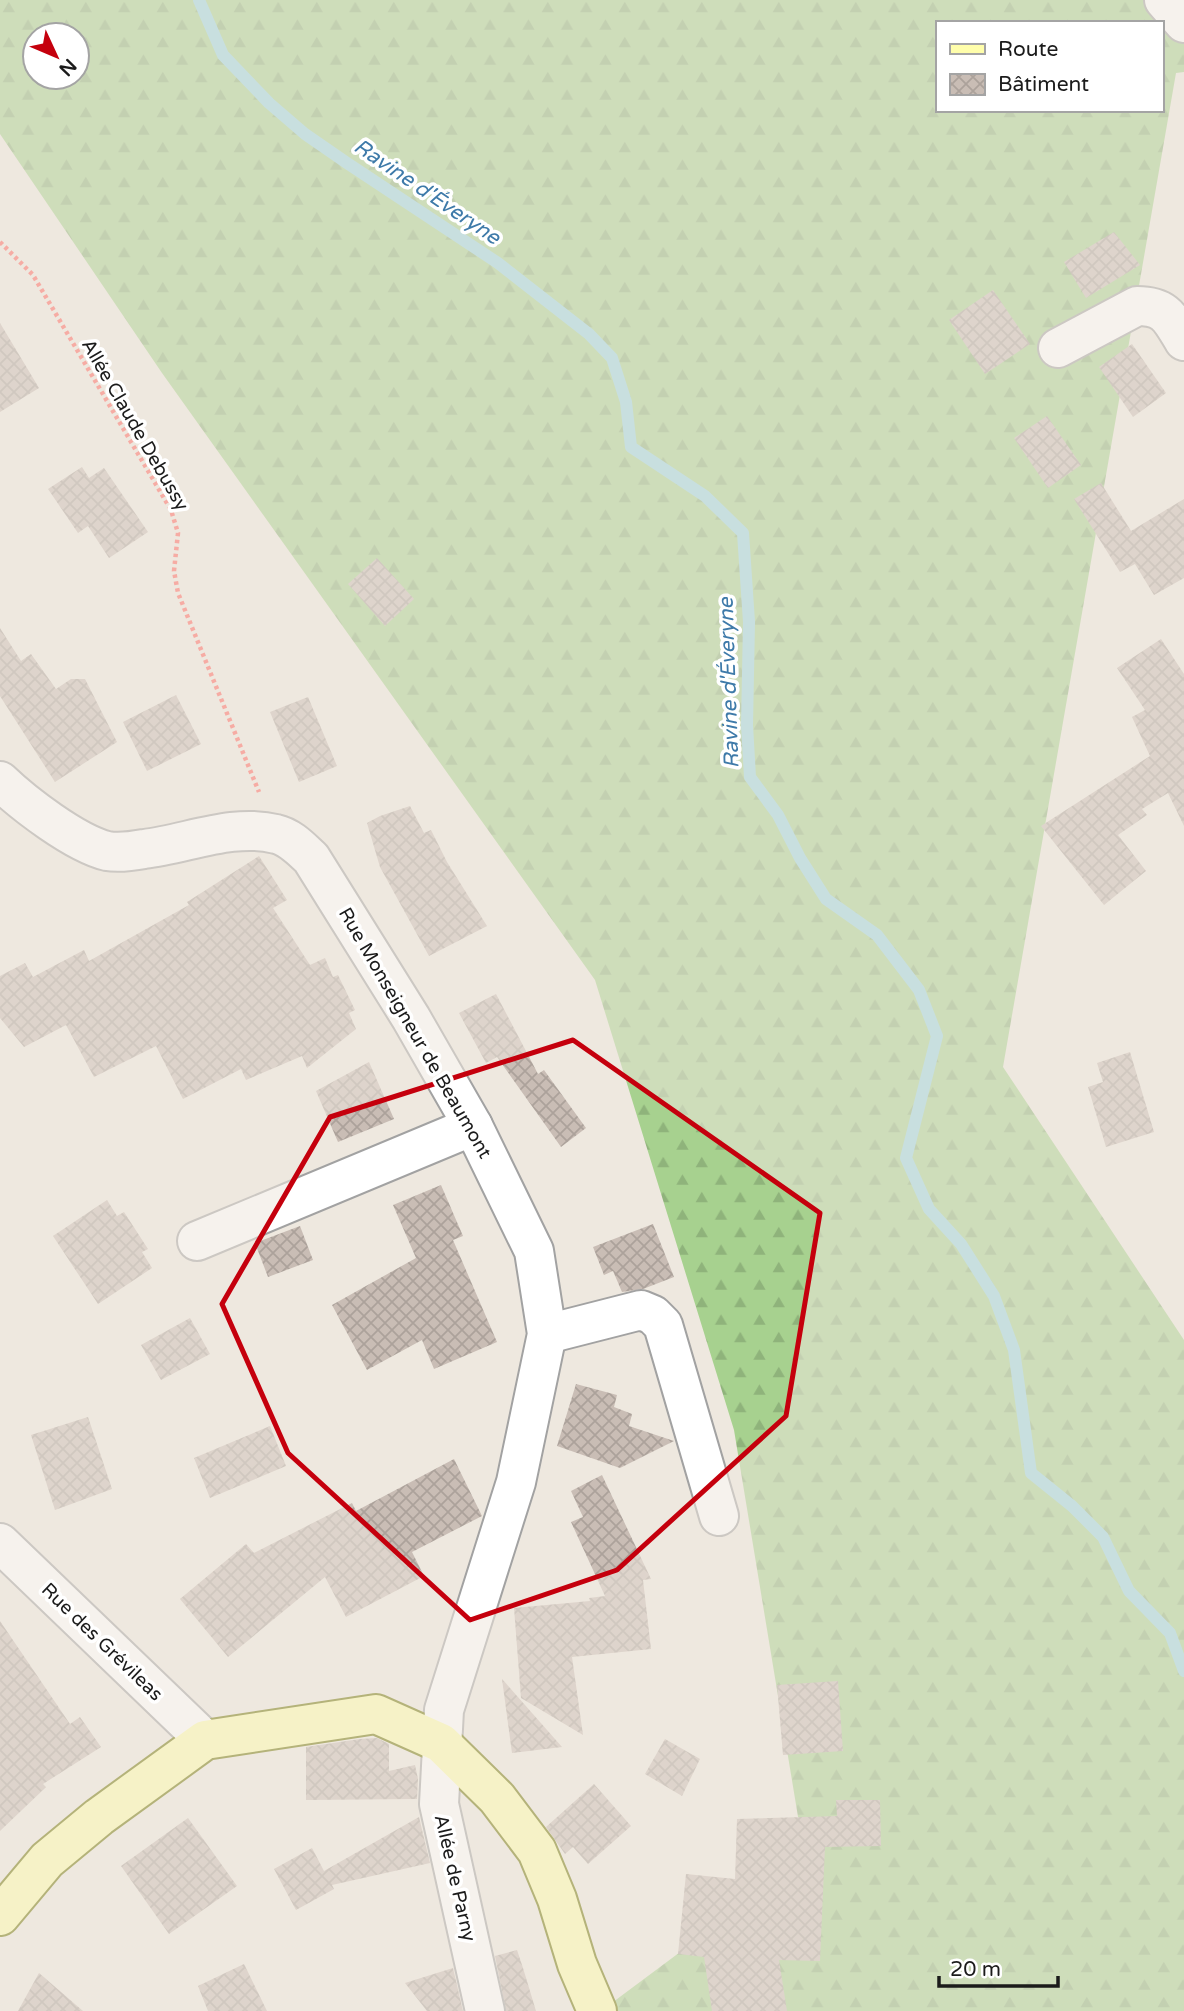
<svg xmlns="http://www.w3.org/2000/svg" width="1184" height="2011" font-family="'Varela Round',sans-serif">
  <style>
    .forest { fill: url(#forest-firs); fill-rule: evenodd }
    .lines { fill: none; stroke-linecap: round; stroke-linejoin: round }
    .stream { stroke: #9ad5e0; stroke-width: 12 }
    .building { fill: url(#building-cross-hatch) }
    .street-casing { stroke: #a2a2a2; stroke-width: 42 }
    .secondary-casing { stroke: #6e7300; stroke-width: 42 }
    .path { stroke: #ff645e; stroke-width: 4.5; stroke-dasharray: 3.5 3.5; stroke-linecap: butt }
    .street { stroke: #fff; stroke-width: 38 }
    .secondary { stroke: #fffeab; stroke-width: 38 }
    .marked { fill: none; stroke: #c5000d; stroke-width: 5; stroke-linejoin: round }
    .labels { text-anchor: middle; dominant-baseline: central; stroke-width: 7; stroke-linejoin: round; paint-order: stroke }
    .street-label { font-size: 19px; fill: #1b1b1b; stroke: #fff }
    .water-label { font-size: 21px; font-style: italic; fill: #3e7aa9; stroke: #fff }
  </style>
  <defs>
    <pattern id="forest-firs" width="22" height="20" patternUnits="userSpaceOnUse" patternTransform="scale(1.75)"><rect width="22" height="20" fill="#a7d18f"/><path d="M5 1l3.5 6h-7zM16 11l3.5 6h-7z" fill="#8fb37b"/></pattern>
    <pattern id="building-cross-hatch" width="8" height="8" patternUnits="userSpaceOnUse" patternTransform="scale(1.75)"><rect width="8" height="8" fill="#c9bdb5"/><path d="M0 0l8 8M0 8l8-8" fill="none" stroke="#aca29b"/></pattern>
  </defs>
  <rect width="100%" height="100%" fill="#eee8df"/>
  <path class="forest" d="M0 0H1184V72L1176 73 1003 1067 1184 1340V2011H601L805 1859 734 1430 595 980 162 373 0 134ZM937 23H1161V110H937ZM35 35H77V77H35Z"/>
  <g class="lines">
    <path class="stream" d="M199 0 223 55 269 103 305 134 347 163 498 263 589 334 612 358 626 402 631 447 705 496 743 533 749 622 747 725 750 777 778 815 800 858 826 899 877 935 919 990 937 1036 906 1158 929 1209 961 1244 994 1296 1014 1350 1031 1473 1072 1506 1103 1537 1129 1591 1170 1633 1184 1671"/>
  </g>
  <g class="building">
    <path d="M1114 232 1140 265 1086 298 1064 262Z"/>
    <path d="M993 290 1030 344 985 374 949 320Z"/>
    <path d="M0 323 39 388 0 412Z"/>
    <path d="M1132 344 1166 393 1133 417 1099 367Z"/>
    <path d="M1047 416 1081 465 1048 488 1014 438Z"/>
    <path d="M82 467 89 478 104 468 148 532 109 558 88 526 78 533 48 489Z"/>
    <path d="M1101 483 1131 531 1184 499V578L1154 595 1135 564 1120 572 1074 499Z"/>
    <path d="M377 558 414 599 385 626 348 584Z"/>
    <path d="M0 628 21 661 31 654 56 689 71 679H85L117 742 55 782 0 696Z"/>
    <path d="M1161 639 1184 674V826L1168 793 1142 809 1147 815 1118 835 1146 871 1104 905 1041 826 1150 756 1132 717 1145 710 1117 668Z"/>
    <path d="M176 695 201 744 147 771 123 722Z"/>
    <path d="M308 697 337 766 299 782 270 712Z"/>
    <path d="M410 806 424 833 431 830 447 862 487 926 429 956 380 867 367 823 380 816Z"/>
    <path d="M259 856 287 900 273 908 310 965 325 958 333 977 338 975 355 1010 349 1013 356 1029 307 1068 302 1056 246 1080 241 1069 183 1099 156 1046 94 1077 66 1025 24 1047 0 1018V976L25 963 33 977 84 950 89 961 189 905 187 902Z"/>
    <path d="M496 994 538 1074 544 1070 586 1128 561 1147 497 1057 486 1063 459 1013Z"/>
    <path d="M1130 1052 1154 1132 1106 1147 1088 1087 1103 1082 1097 1063Z"/>
    <path d="M369 1062 394 1119 338 1142 316 1091Z"/>
    <path d="M441 1185 463 1236 453 1240 497 1342 434 1369 422 1340 367 1370 332 1305 416 1258 393 1205Z"/>
    <path d="M107 1200 117 1216 124 1212 148 1249 142 1252 152 1268 98 1304 53 1236Z"/>
    <path d="M653 1224 674 1277 643 1289 622 1292 613 1271 604 1275 593 1247Z"/>
    <path d="M300 1226 313 1260 268 1277 255 1243Z"/>
    <path d="M190 1318 210 1354 161 1380 141 1345Z"/>
    <path d="M576 1384 617 1395 614 1407 632 1414 629 1426 674 1441 620 1468 557 1446Z"/>
    <path d="M88 1417 112 1489 55 1510 31 1435Z"/>
    <path d="M270 1426 286 1466 210 1498 194 1458Z"/>
    <path d="M454 1459 482 1516 412 1552 424 1576 346 1617 325 1577 228 1657 180 1599 246 1544 254 1553 352 1503 356 1511Z"/>
    <path d="M602 1475 651 1579 643 1580 651 1649 572 1657 583 1735 521 1698 514 1608 590 1601 589 1598 605 1596 571 1522 583 1517 571 1491Z"/>
    <path d="M0 1621 70 1724 80 1717 101 1747 43 1784 46 1787 0 1831Z"/>
    <path d="M502 1679 562 1747 512 1753Z"/>
    <path d="M838 1681 843 1751 783 1755 777 1685Z"/>
    <path d="M377 1738 389 1744V1771L415 1765 418 1779 417 1799 306 1800V1747L360 1739Z"/>
    <path d="M665 1739 700 1759 682 1796 645 1774Z"/>
    <path d="M594 1784 631 1826 588 1864 573 1847 565 1854 546 1827Z"/>
    <path d="M836 1800H880L881 1846 825 1847 820 1961 779 1960 787 2011H712L704 1957 678 1954 686 1874 735 1879 737 1819 837 1816Z"/>
    <path d="M419 1817 430 1863 332 1885 334 1889 296 1910 274 1869 312 1848 324 1871Z"/>
    <path d="M188 1818 237 1886 169 1934 121 1866Z"/>
    <path d="M517 1950 523 1968 536 2011H506L495 1956Z"/>
    <path d="M244 1964 267 2011H208L198 1986Z"/>
    <path d="M453 1968 463 2011H427L405 1983Z"/>
    <path d="M39 1973 83 2011H18Z"/>
  </g>
  <g class="lines">
    <g class="street-casing">
      <g id="street">
        <path d="M1164 0 1184 23"/>
        <path d="M1058 348 1137 306C1166 306 1170 318 1184 341"/>
        <path d="M0 781C24 804 75 843 107 851 119 853 133 851 144 849 187 844 233 823 276 834 290 837 301 849 311 858L411 1018 473 1126 534 1251 547 1334 516 1482 444 1710 439 1804 485 2011"/>
        <path d="M197 1241 473 1126"/>
        <path d="M547 1334 641 1310 653 1315 663 1325 719 1516"/>
        <path d="M0 1543 205 1740"/>
      </g>
    </g>
    <g class="secondary-casing">
      <path id="secondary" d="M0 1916 47 1860 99 1817 205 1740 376 1714 441 1743 497 1798 537 1851 557 1899 577 1964 597 2011"/>
    </g>
    <path class="path" d="M0 242 33 275 171 510 178 533 174 571 178 593 259 792"/>
    <use href="#street" class="street"/>
    <use href="#secondary" class="secondary"/>
  </g>
  <path d="M0 0H1184V2011H0ZM573 1040 820 1213 786 1416 617 1570 470 1620 288 1453 222 1304 330 1117Z" fill="#eee8df" fill-opacity=".55" fill-rule="evenodd"/>
  <path class="marked" d="M573 1040 820 1213 786 1416 617 1570 470 1620 288 1453 222 1304 330 1117Z"/>
  <g class="labels">
    <g class="street-label">
      <text transform="translate(135 425) rotate(60)">Allée Claude Debussy</text>
      <text transform="translate(415 1033) rotate(60)">Rue Monseigneur de Beaumont</text>
      <text transform="translate(102 1642) rotate(44)">Rue des Grévileas</text>
      <text transform="translate(455 1878) rotate(77)">Allée de Parny</text>
    </g>
    <g class="water-label">
      <text transform="translate(427 192) rotate(34)">Ravine d'Éveryne</text>
      <text transform="translate(729 683) rotate(-92)">Ravine d'Éveryne</text>
    </g>
  </g>
  <rect x="936" y="21" width="228" height="91" fill="#ffffff" stroke="#a4a4a4" stroke-width="2"/>
  <rect x="950" y="44" width="35" height="10" fill="#fffeab" stroke="#a4a4a4" stroke-width="2"/>
  <text x="998" y="56" font-size="21" fill="#1b1b1b">Route</text>
  <rect x="950" y="74" width="35" height="21" fill="url(#building-cross-hatch)" stroke="#a4a4a4" stroke-width="2"/>
  <text x="998" y="91" font-size="21" fill="#1b1b1b">Bâtiment</text>
  <g transform="translate(56 56) rotate(134)"><circle r="33" fill="#ffffff" stroke="#a4a4a4" stroke-width="2"/>
  <path d="M0-5L12 26L0 18L-12 26Z" fill="#c5000d"/>
  <text y="-10" font-size="19" font-weight="bold" text-anchor="middle" fill="#1b1b1b">N</text>
  </g>
  <path d="M939 1976v10h119v-10" fill="none" stroke="#1b1b1b" stroke-width="3.5"/>
  <text x="950" y="1976" font-size="21" fill="#1b1b1b" stroke="#ffffff" stroke-width="5" paint-order="stroke">20 m</text>
</svg>
